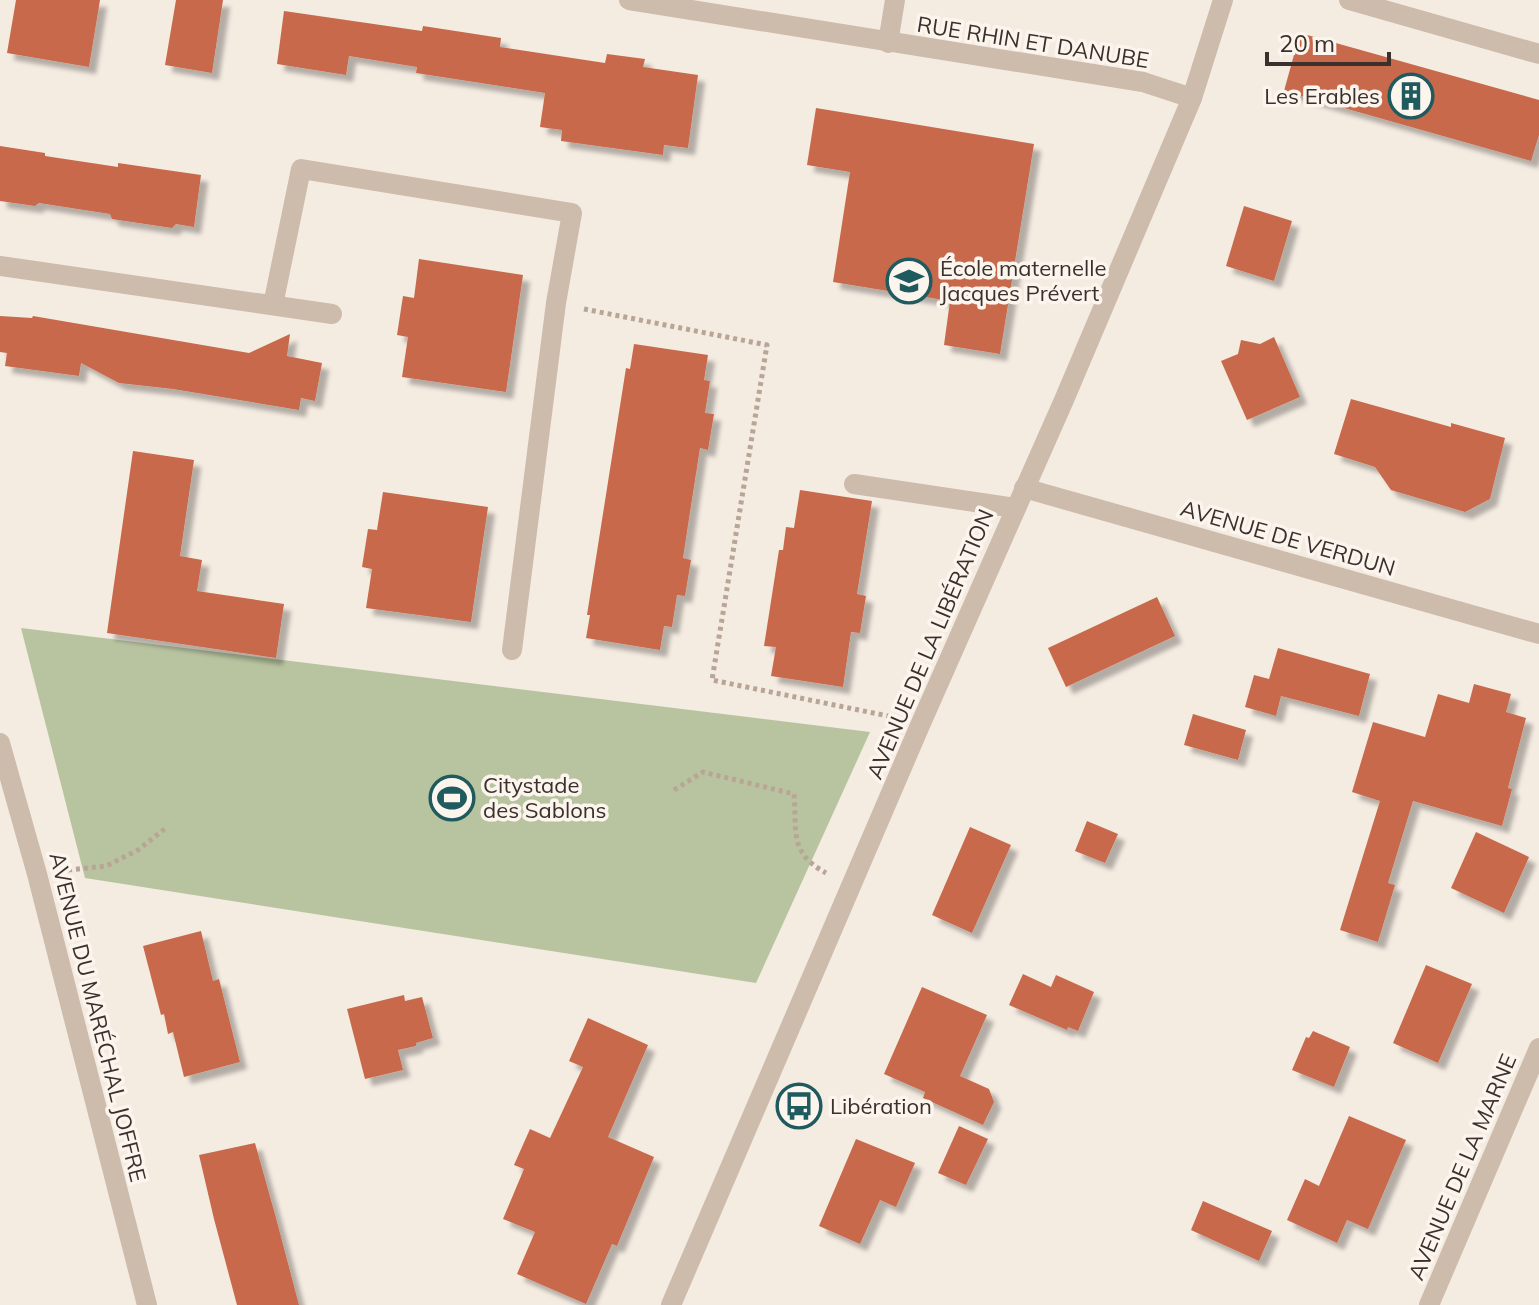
<svg xmlns="http://www.w3.org/2000/svg" width="1539" height="1305" font-family="Mulish,sans-serif">
  <style>
    .green { fill: #b8c4a0 }
    .building { fill: #c8694b; filter: url(#shadow) }
    .lines { fill: none; stroke-linecap: round; stroke-linejoin: round }
    .path { stroke: #b9a596; stroke-width: 5; stroke-dasharray: 4 4; stroke-linecap: butt }
    .service { stroke: #cdbbac; stroke-width: 20 }
    .minor { stroke: #cdbbac; stroke-width: 20 }
    .tertiary { stroke: #cdbbac; stroke-width: 20 }
    .labels { text-anchor: middle; dominant-baseline: central; stroke-width: 7; stroke-linejoin: round; paint-order: stroke }
    .street-label { font-size: 22px; fill: #3b302b; stroke: #fbf5ee }
    .poi-label { font-size: 22px; fill: #3b302b; stroke: #fbf5ee; text-anchor: start }
  </style>
  <defs>
    <filter id="shadow"><feDropShadow dx="7" dy="7" stdDeviation="2" flood-color="#0004"/></filter>
  </defs>
  <rect width="100%" height="100%" fill="#f4ebe1"/>
  <path class="green" d="M21 628 870 732 756 983 85 878Z"/>
  <g class="building">
    <path d="M16 0H100L89 67 7 53Z"/>
    <path d="M176 0H223L212 73 165 65Z"/>
    <path d="M284 11 422 31 423 26 501 38 500 47 605 63 607 54 645 59 643 67 698 75 688 148 664 145 663 155 561 141 562 130 540 127 545 93 416 73 417 67 349 56 346 75 277 64Z"/>
    <path d="M1300 33 1539 100V135L1531 161 1284 91Z"/>
    <path d="M816 108 1034 144 1000 354 944 345 950 301 833 282 850 172 807 165Z"/>
    <path d="M0 146 45 153V156L118 167V163L201 175 194 227 176 224 172 228 112 219 110 214 39 203 35 206 0 201Z"/>
    <path d="M1244 206 1292 221 1274 281 1226 266Z"/>
    <path d="M419 259 523 275 506 392 402 377 408 337 397 335 403 296 414 298Z"/>
    <path d="M0 316 32 318 33 316 249 353 290 334 287 356 322 363 315 401 301 398 299 410 173 389 119 383 81 363 79 376 5 366 7 353 0 352Z"/>
    <path d="M1274 337 1300 397 1247 420 1221 361 1238 354 1241 340 1260 344Z"/>
    <path d="M634 344 708 355 704 380 710 381 705 413 714 414 708 450 700 448 690 512 683 558 691 560 685 596 677 595 672 627 664 626 660 650 586 638 590 615H587L626 368 630 369Z"/>
    <path d="M1351 399 1451 427V423L1505 438 1490 499 1465 512 1391 490 1375 467 1334 454Z"/>
    <path d="M133 451 194 460 180 556 202 560 197 591 284 604 276 658 107 633Z"/>
    <path d="M800 490 872 501 857 594 866 596 860 633 851 632 843 687 771 676 776 647 764 646 779 550H783L786 527 794 528Z"/>
    <path d="M383 492 488 507 471 622 366 608 372 569 362 567 368 529 377 530Z"/>
    <path d="M1157 597 1175 636 1066 687 1048 648Z"/>
    <path d="M1278 648 1370 674 1359 716 1281 696 1276 716 1245 707 1254 675 1269 679Z"/>
    <path d="M1474 684 1511 694 1506 712 1526 718 1508 788 1512 789 1502 826 1413 801 1388 883 1395 885 1378 942 1340 930 1380 801 1352 792 1373 722 1425 737 1438 694 1469 703Z"/>
    <path d="M1193 714 1246 730 1238 760 1184 745Z"/>
    <path d="M1087 821 1118 834 1105 863 1075 851Z"/>
    <path d="M970 827 1011 845 972 933 932 915Z"/>
    <path d="M1476 832 1529 857 1504 913 1451 888Z"/>
    <path d="M201 931 213 981 219 979 240 1062 184 1077 173 1032 168 1034 164 1014 161 1015 143 946Z"/>
    <path d="M1426 965 1472 984 1438 1063 1393 1043Z"/>
    <path d="M1023 974 1051 987 1056 975 1094 992 1078 1031 1068 1027 1067 1030 1009 1005Z"/>
    <path d="M922 987 987 1015 960 1076 989 1089 994 1102 983 1125 923 1098 925 1092 884 1074Z"/>
    <path d="M404 995 405 1001 422 997 433 1038 416 1043V1046L398 1050 403 1070 365 1079 347 1009Z"/>
    <path d="M588 1018 648 1045 608 1137 654 1157 617 1246 612 1244 586 1304 517 1274 535 1232 503 1219 524 1169 514 1165 530 1129 550 1138 583 1067 569 1061Z"/>
    <path d="M1313 1031 1350 1047 1334 1087 1292 1070 1306 1037 1309 1038Z"/>
    <path d="M1349 1116 1406 1140 1368 1229 1347 1220 1337 1243 1287 1220 1305 1179 1319 1186Z"/>
    <path d="M959 1126 988 1139 966 1185 938 1173Z"/>
    <path d="M856 1139 915 1163 896 1207 880 1200 860 1244 819 1226Z"/>
    <path d="M255 1143 276 1218 299 1305H237L214 1219 199 1155Z"/>
    <path d="M1203 1201 1272 1231 1259 1261 1191 1230Z"/>
  </g>
  <g class="lines">
    <g class="path">
      <path d="M584 309 767 345 712 680 893 717"/>
      <path d="M674 790 703 772 794 794C797 832 789 853 826 873"/>
      <path d="M68 870 106 866 138 850 167 827"/>
    </g>
    <g class="service">
      <path d="M1349 0 1539 54"/>
      <path d="M0 266 332 314"/>
      <path d="M273 305 301 169 572 213 556 303 512 650"/>
      <path d="M854 484 1015 508"/>
    </g>
    <g class="minor">
      <path d="M629 0 1143 82 1192 98"/>
      <path d="M888 43 895 0"/>
      <path d="M1024 488 1539 634"/>
      <path d="M0 743 37 874 147 1305"/>
      <path d="M1429 1305 1539 1048"/>
    </g>
    <path class="tertiary" d="M671 1305 921 723 1064 400 1192 98 1223 0"/>
  </g>
  <defs>
    <g id="building-ring" transform="scale(2.3)"><circle r="9.5" fill="#fbf5ee" stroke="#1f5a5e" stroke-width="1.5"/><path d="M-4-6H4V6H1V3H-1V6H-4ZM-2.5-4.3h1.7v1.8h-1.7ZM.8-4.3h1.7v1.8H.8ZM-2.5-1h1.7V.8h-1.7ZM.8-1h1.7V.8H.8Z" fill="#1f5a5e"/></g>
    <g id="school-ring" transform="scale(2.3)"><circle r="9.5" fill="#fbf5ee" stroke="#1f5a5e" stroke-width="1.5"/><path d="M0-5L7-2L0 1L-7-2ZM-4 1L0 2.5L4 1V4Q0 6-4 4Z" fill="#1f5a5e"/></g>
    <g id="stadium-ring" transform="scale(2.3)"><circle r="9.5" fill="#fbf5ee" stroke="#1f5a5e" stroke-width="1.5"/><path d="M0-5a6.5 5 0 1 0 0 10a6.5 5 0 1 0 0-10ZM-3.5-1.8h7v3.6h-7Z" fill="#1f5a5e"/></g>
    <g id="bus-ring" transform="scale(2.3)"><circle r="9.5" fill="#fbf5ee" stroke="#1f5a5e" stroke-width="1.5"/><path d="M-5-6H5V4H4V6H2V4H-2V6H-4V4H-5ZM-3.5-4V0h7V-4ZM-3.5 1.2v1.5H-2V1.2ZM2 1.2v1.5H3.5V1.2Z" fill="#1f5a5e"/></g>
  </defs>
  <g fill-rule="evenodd">
    <use href="#building-ring" x="1411" y="96"/>
    <use href="#school-ring" x="909" y="281"/>
    <use href="#stadium-ring" x="452" y="798"/>
    <use href="#bus-ring" x="799" y="1106"/>
  </g>
  <g class="labels">
    <g class="street-label">
      <text transform="translate(1033 42) rotate(9)">RUE RHIN ET DANUBE</text>
      <text transform="translate(1288 538) rotate(16)">AVENUE DE VERDUN</text>
      <text transform="translate(930 644) rotate(-67)">AVENUE DE LA LIBÉRATION</text>
      <text transform="translate(98 1017) rotate(76)">AVENUE DU MARÉCHAL JOFFRE</text>
      <text transform="translate(1462 1167) rotate(-67)">AVENUE DE LA MARNE</text>
    </g>
    <g class="poi-label">
      <text x="1380" y="96" text-anchor="end">Les Erables</text>
      <text x="940" y="268">École maternelle<tspan x="940" dy="25">Jacques Prévert</tspan></text>
      <text x="483" y="785">Citystade<tspan x="483" dy="25">des Sablons</tspan></text>
      <text x="830" y="1106">Libération</text>
    </g>
  </g>
  <path d="M1267 52v12h122v-12" fill="none" stroke="#3b302b" stroke-width="4"/>
  <text x="1279" y="52" font-size="24" fill="#3b302b" stroke="#fbf5ee" stroke-width="6" paint-order="stroke">20 m</text>
</svg>
